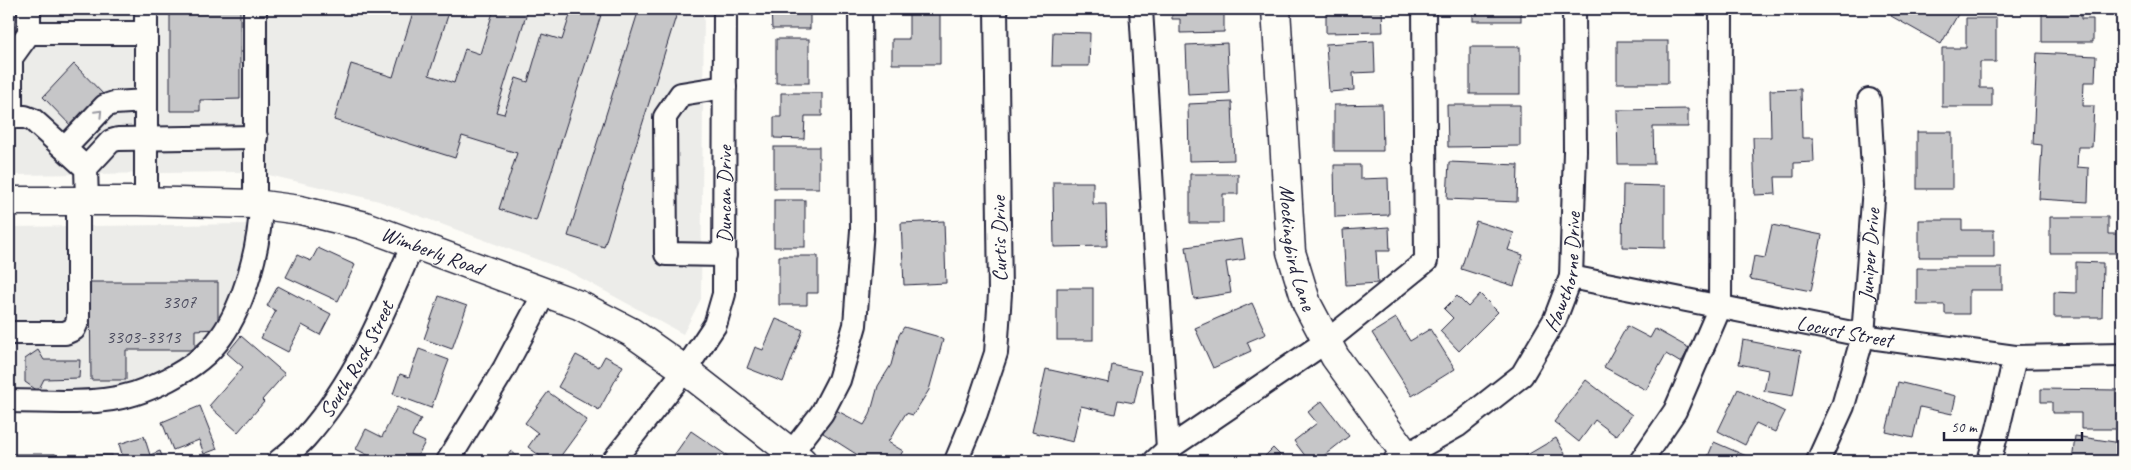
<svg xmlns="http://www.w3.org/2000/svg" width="2131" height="470" font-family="Caveat,sans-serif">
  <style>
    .built { fill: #ecece9 }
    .building { fill: #c6c6c8; stroke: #22223b }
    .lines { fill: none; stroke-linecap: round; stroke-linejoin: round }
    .minor-casing { stroke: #22223b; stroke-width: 26 }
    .major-casing { stroke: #22223b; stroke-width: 31 }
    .minor { stroke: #fdfcf7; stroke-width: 22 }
    .major { stroke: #fdfcf7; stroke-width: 28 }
    .oneway { stroke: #9a9aa2 }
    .labels { text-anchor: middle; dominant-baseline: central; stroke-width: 4; stroke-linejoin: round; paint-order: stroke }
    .number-label { font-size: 19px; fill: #4b4b5e }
    .street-label { font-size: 21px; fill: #22223b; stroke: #fdfcf7 }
  </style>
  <rect width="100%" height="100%" fill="#fdfcf7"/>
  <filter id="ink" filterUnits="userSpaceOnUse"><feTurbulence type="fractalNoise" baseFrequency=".02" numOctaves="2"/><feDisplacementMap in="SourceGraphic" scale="10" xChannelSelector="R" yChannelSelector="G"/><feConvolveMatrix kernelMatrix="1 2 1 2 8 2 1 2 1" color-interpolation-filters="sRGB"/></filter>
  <g filter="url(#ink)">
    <g class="built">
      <path d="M9 9H704L701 299 683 334 568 271 379 201 269 175 238 172 14 175 9 172Z"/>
      <path d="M251 224 235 298 197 354 133 388 9 396V227Z"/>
    </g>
    <g class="building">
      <path d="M170 9H240V99L200 100V111H170Z"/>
      <path d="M414 9H450L429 75 454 83 465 49 480 54 494 9H528L496 112 504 114 516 78 528 82 542 34 562 40 572 9H581L601 15 536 221 499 209 517 153 462 136 455 158 334 120 351 64 393 77Z"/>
      <path d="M639 9H664L677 13 604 247 568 236Z"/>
      <path d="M771 9H810V29H772Z"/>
      <path d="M909 9H940V64H892V39H909Z"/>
      <path d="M1172 9H1224V32L1180 33V19H1172Z"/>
      <path d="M1326 9H1382L1383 32 1326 33Z"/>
      <rect x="1473" y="9" width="48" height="12"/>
      <path d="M1774 9H1850V12Z"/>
      <path d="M1895 9H1961L1941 44 1891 16Z"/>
      <path d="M2042 9H2081V19H2093V42H2042Z"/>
      <path d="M1966 18H1996V62H1980V88H1992V107H1942V48H1966Z"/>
      <path d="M1053 32 1090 33 1089 66H1052Z"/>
      <rect x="776" y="39" width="33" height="44"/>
      <path d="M1374 41 1375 72 1353 73 1354 90 1329 92 1326 44Z"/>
      <rect x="1617" y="41" width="51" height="42"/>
      <path d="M1227 43 1229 93 1188 95 1186 45Z"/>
      <rect x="1470" y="47" width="50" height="47"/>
      <path d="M2037 53 2096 56 2095 82H2084L2083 106H2094L2092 147H2078L2077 167 2089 168 2088 202 2039 199 2042 145 2033 144Z"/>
      <path d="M74 64 107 98 75 130 43 97Z"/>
      <path d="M1801 89 1802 138H1813L1814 162 1794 163V177H1775L1776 194 1755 195 1753 137H1771L1770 90Z"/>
      <path d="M781 93H822V116H805L804 139 774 138V117H781Z"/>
      <path d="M1232 102 1234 160 1189 161 1188 104Z"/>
      <path d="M1382 104 1383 151H1334V105Z"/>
      <path d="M1447 105H1520V146L1448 147Z"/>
      <path d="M1688 109V127H1653L1654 164H1618L1617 110Z"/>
      <rect x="1917" y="132" width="35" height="57"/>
      <rect x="774" y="147" width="45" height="41"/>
      <path d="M1449 162 1518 165 1517 202 1447 199Z"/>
      <path d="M1334 165H1360V179L1388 178 1389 215 1335 217Z"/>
      <path d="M1190 174H1238V194H1223V223H1190Z"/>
      <path d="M1053 182H1093V204H1106L1107 246 1054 247Z"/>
      <path d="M1623 185 1665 186V248L1622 247Z"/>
      <rect x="774" y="200" width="31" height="47"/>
      <path d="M2050 217H2108V234H2119V253H2050Z"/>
      <path d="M1919 220H1962V230H1994V257H1919Z"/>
      <path d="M944 221 946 283 904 285 901 223Z"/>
      <path d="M1476 221 1514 233 1508 250 1523 255 1514 286 1461 269Z"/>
      <path d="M1772 225 1822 235 1811 291 1750 279 1754 256 1765 258Z"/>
      <path d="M1389 227 1390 251H1376L1378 283 1346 285 1343 230Z"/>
      <path d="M1242 239 1245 259 1226 262 1231 293 1194 299 1186 247Z"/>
      <path d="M318 248 355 265 338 301 286 277 297 255 311 261Z"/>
      <path d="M779 256H818V293H807V305H779Z"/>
      <path d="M2076 262 2103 263 2102 317H2054V292L2076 293Z"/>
      <path d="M1917 268H2002V290H1969V314H1945V305H1917Z"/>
      <path d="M90 282H218V329L195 330V350H126V380H91Z"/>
      <path d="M278 286 331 314 320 335 302 325 288 352 261 338 276 311 267 306Z"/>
      <rect x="1057" y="288" width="36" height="52"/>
      <path d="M1480 294 1498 312 1459 351 1440 331 1453 318 1444 309 1457 296 1468 307Z"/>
      <path d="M439 296 467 306 452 349 424 339Z"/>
      <path d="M1252 303 1266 334 1247 342 1251 351 1213 368 1195 328Z"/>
      <path d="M1396 318 1410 341 1430 329 1455 369 1412 396 1372 333Z"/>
      <path d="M776 319 803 330 783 382 747 368 755 347 763 350Z"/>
      <path d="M1627 326 1650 338 1655 329 1689 348 1681 363 1666 354 1646 390 1604 367Z"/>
      <path d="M904 327 936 336 943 340 929 390 913 415 906 413 888 442 903 451 897 461H867L823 433 826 423 834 409 864 425 870 415 878 386 891 365 899 335Z"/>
      <path d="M241 336 285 374 262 400 264 402 238 432 209 406 243 367 227 353Z"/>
      <path d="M1743 340 1801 351 1793 396 1764 391 1768 370 1739 364Z"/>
      <path d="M419 349 449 360 431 408 393 394 400 374 409 377Z"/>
      <path d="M38 350 44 360H80L79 378 44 379 38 391 25 382V359Z"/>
      <path d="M576 355 599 367 605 356 623 366 599 410 558 387Z"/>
      <path d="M1112 365 1141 371 1134 403 1118 400 1115 414 1081 406 1073 442 1032 432 1046 369 1109 383Z"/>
      <path d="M1586 380 1632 415 1616 436 1595 420 1579 442 1554 422Z"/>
      <path d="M1898 382 1956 396 1952 414 1920 407 1913 438 1886 432Z"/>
      <path d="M1738 389 1785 412 1775 432 1756 423 1745 445 1718 431Z"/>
      <path d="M2041 389 2119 390 2118 429H2081V413H2052V402H2041Z"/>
      <path d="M548 392 587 420 557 461H547L528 447 538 433 525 423Z"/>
      <path d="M1322 401 1349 436 1317 461H1309L1294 441 1317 423 1308 412Z"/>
      <path d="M200 406 217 449 204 454 199 440 173 450 162 422Z"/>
      <path d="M397 407 421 419 412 436 425 442 415 461H379L356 449 366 429 382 437Z"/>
      <path d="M691 431 735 461H670Z"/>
      <path d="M144 436 150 455 160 451 164 461H124L119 444Z"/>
      <path d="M2075 436 2121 443 2119 461H2072Z"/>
      <path d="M1556 438 1569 461H1517Z"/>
      <path d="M1714 442 1751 458 1749 461H1706Z"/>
      <path d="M1273 448 1286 461H1260Z"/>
      <path d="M511 451 523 461H503Z"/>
      <rect x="13" y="454" width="42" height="7"/>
      <rect x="66" y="455" width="46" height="6"/>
    </g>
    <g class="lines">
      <g class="minor-casing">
        <g id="minor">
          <path d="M146 9V201"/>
          <path d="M255 9V204"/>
          <path d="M1141 9 1168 449"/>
          <path d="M29 33V9"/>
          <path d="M725 87 681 94 665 117 666 254 725 255"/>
          <path d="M9 117H25L33 120 86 168 87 201"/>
          <path d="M11 117V58L29 33H146"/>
          <path d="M65 148 105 106 114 103 146 101"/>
          <path d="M86 168 111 141 118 139 256 137"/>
          <path id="s1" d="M1571 277 1877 338 2015 357 2122 355"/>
          <path d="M9 333H65L74 329 78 320V201"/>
          <path d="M9 401C39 401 74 404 104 400 143 396 198 370 221 337 245 304 260 245 261 204"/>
          <path id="s2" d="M1406 455 1457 426 1522 375 1555 319 1571 277 1575 151 1574 9"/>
          <path id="s3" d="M279 461C288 454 297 447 305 438 355 382 384 312 413 244"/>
          <path d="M448 461 504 369 545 292"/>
          <path id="s4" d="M613 461 685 370 715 325 724 294 725 9"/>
          <path d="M785 461 822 413 839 380 855 325 862 230 860 9"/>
          <path d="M956 461 976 413 996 353 1000 293 996 9"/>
          <path d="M1155 461 1168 449 1327 341 1426 261 1424 9"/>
          <path d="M1641 461 1675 411 1720 307 1721 9"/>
          <path id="s5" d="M1818 461 1843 406 1863 336 1874 187 1869 100"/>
          <path d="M1989 461 1998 429 2015 357"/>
        </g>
      </g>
      <g class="major-casing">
        <g id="major">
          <path id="s6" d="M1276 9 1291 252 1307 304 1335 357 1406 455 1398 461"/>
          <path id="s7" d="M9 201H139L255 204 300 210 362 225 579 305 631 332 685 370 802 461"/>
        </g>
      </g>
      <use href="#minor" class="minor"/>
      <use href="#major" class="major"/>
    </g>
    <defs><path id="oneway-chevron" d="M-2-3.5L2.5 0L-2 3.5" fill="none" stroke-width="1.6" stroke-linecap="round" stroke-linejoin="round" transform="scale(1.25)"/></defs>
    <use class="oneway" href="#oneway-chevron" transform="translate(99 113) rotate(-46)"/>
  </g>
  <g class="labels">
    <g class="number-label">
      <text x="179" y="302">3307</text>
      <text x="143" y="337">3303-3313</text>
    </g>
    <g class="street-label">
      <text stroke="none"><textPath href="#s4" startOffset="302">Duncan Drive</textPath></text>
      <text transform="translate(999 239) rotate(-91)">Curtis Drive</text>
      <text stroke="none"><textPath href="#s6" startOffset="240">Mockingbird Lane</textPath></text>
      <text stroke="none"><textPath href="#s7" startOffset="430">Wimberly Road</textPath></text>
      <text stroke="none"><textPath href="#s5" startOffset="215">Juniper Drive</textPath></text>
      <text stroke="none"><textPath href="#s2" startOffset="255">Hawthorne Drive</textPath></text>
      <text stroke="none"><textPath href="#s1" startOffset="279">Locust Street</textPath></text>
      <text stroke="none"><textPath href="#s3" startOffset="129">South Rusk Street</textPath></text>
    </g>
  </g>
  <rect width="2131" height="470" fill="none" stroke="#fdfcf7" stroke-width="30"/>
  <rect x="15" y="15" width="2101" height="440" fill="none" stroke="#22223b" stroke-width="2" filter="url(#ink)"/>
  <path d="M1944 432v8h138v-8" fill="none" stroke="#22223b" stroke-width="2.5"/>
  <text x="1951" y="432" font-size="15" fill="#22223b" stroke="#fdfcf7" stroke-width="4" paint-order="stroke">50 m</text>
</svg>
